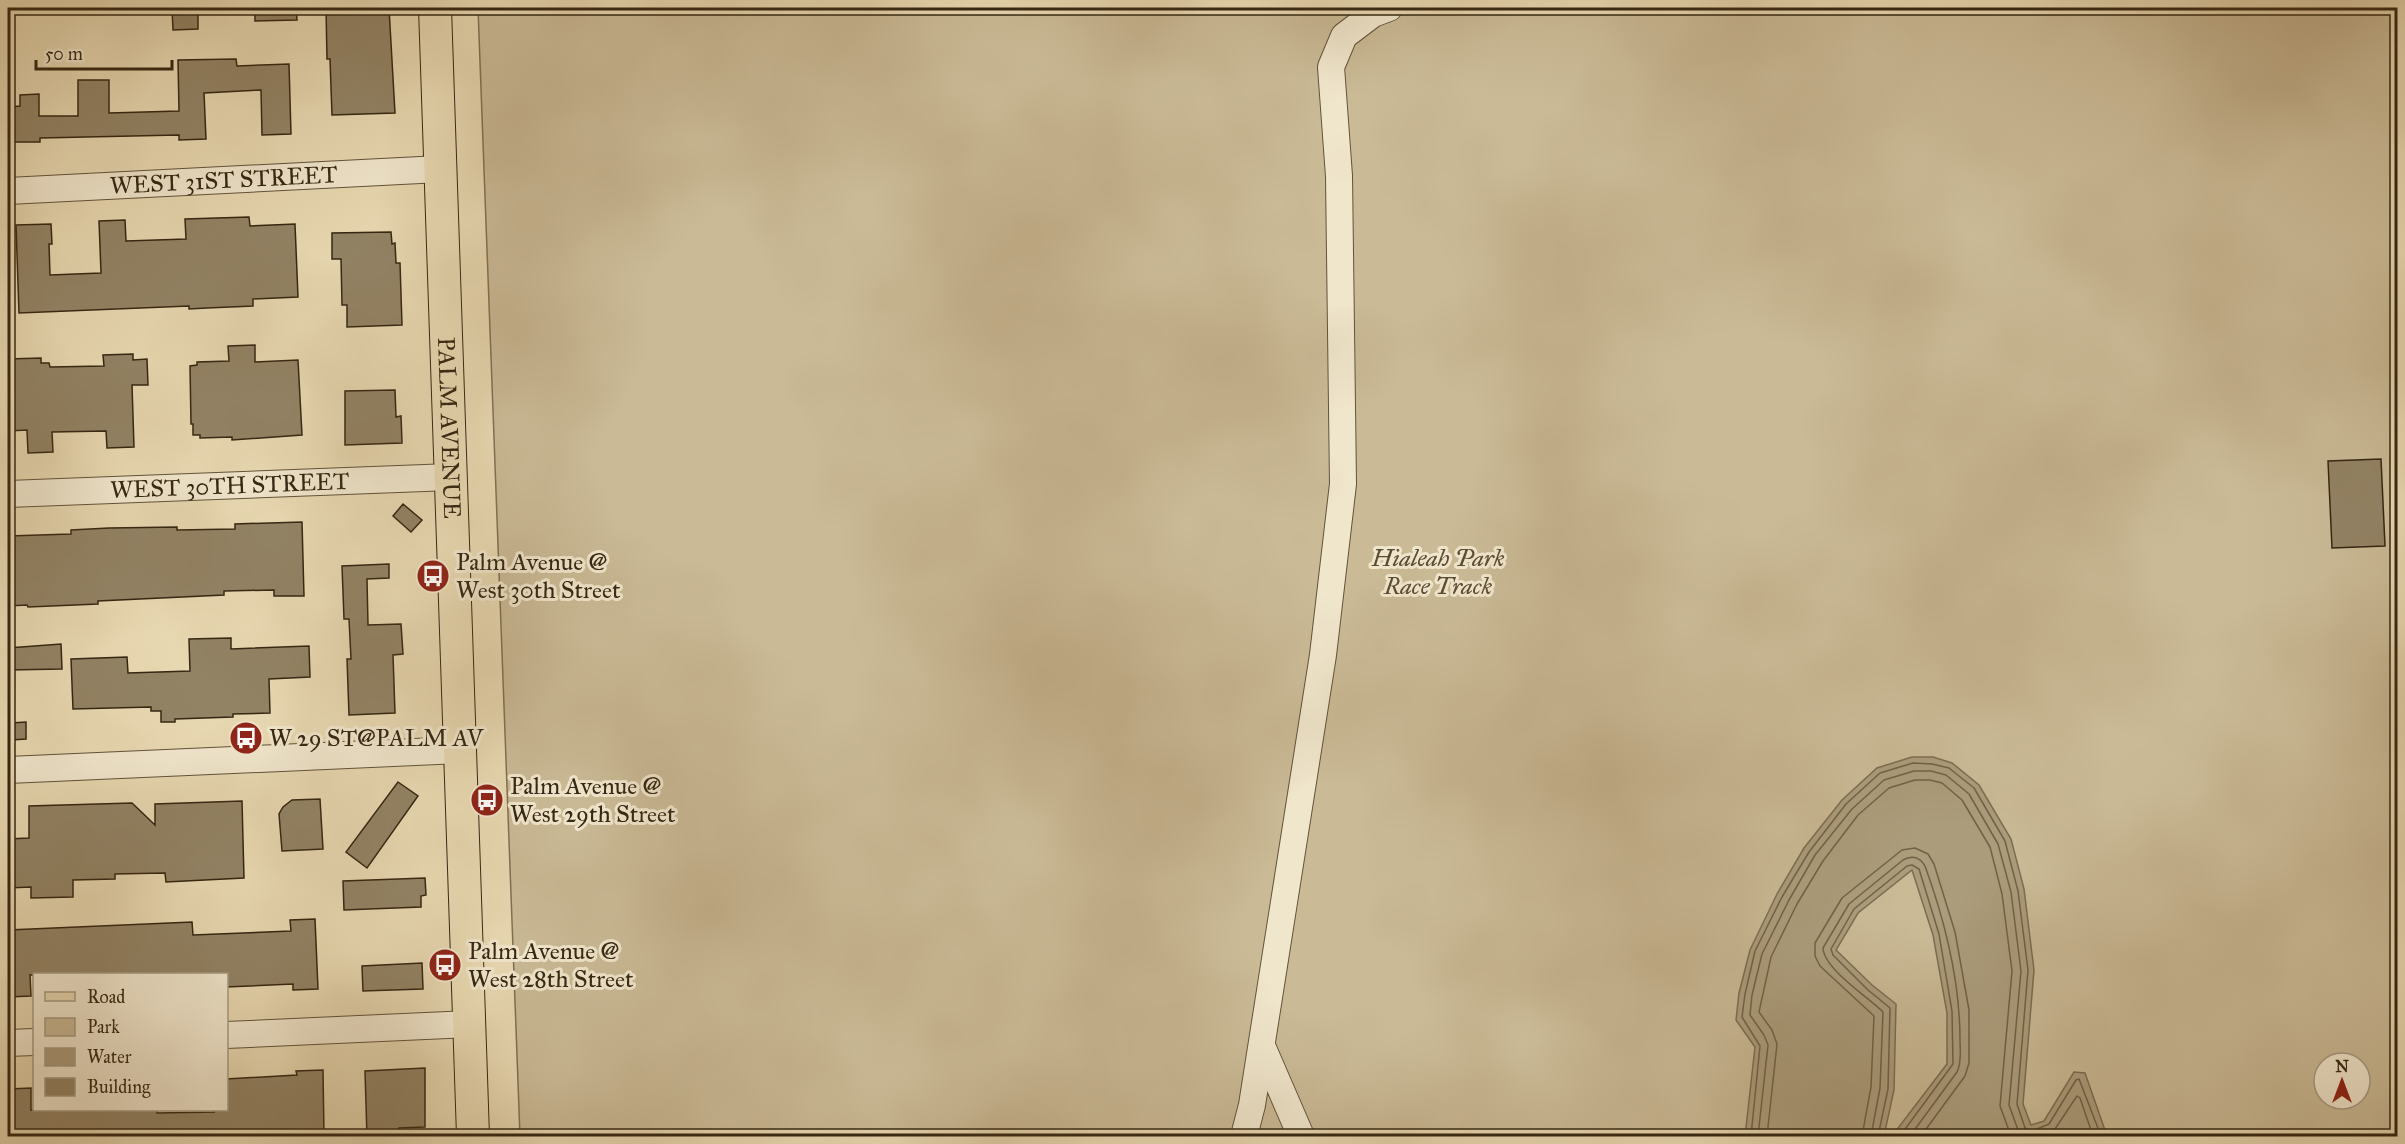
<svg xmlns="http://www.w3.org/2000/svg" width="2405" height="1144" font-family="'IM FELL Great Primer',serif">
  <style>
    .green { fill: #caba96; stroke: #807054; stroke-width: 1.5; fill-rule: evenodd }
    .water { fill: #ab9c7b; stroke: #7c6d51; stroke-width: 1.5 }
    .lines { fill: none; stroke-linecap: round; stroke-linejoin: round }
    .shore { stroke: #706247; stroke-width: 1.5 }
    .building { fill: #928365; stroke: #352713; stroke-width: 1.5 }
    .minor-casing { stroke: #62533a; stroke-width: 28 }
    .major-casing { stroke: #352713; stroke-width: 34 }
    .minor { stroke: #f0e6cc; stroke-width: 26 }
    .major { stroke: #e8d8b1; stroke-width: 32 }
    .labels { text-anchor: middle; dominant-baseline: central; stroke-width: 6; stroke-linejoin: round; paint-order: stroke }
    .street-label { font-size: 24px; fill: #352713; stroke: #f0e6cc }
    .park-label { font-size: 24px; font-style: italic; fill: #5a4c34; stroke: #f0e6cc }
    .poi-label { font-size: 24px; fill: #352713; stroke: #f0e6cc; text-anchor: start }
  </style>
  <rect width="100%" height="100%" fill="#e8d8b1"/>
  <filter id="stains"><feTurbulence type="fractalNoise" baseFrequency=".00333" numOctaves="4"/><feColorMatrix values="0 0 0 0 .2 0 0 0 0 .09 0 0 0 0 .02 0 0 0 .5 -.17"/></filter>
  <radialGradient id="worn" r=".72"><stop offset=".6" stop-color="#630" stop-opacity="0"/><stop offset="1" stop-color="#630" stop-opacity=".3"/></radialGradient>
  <path class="green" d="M478 8H2397V1136H520ZM2324 1063H2360V1099H2324Z"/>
  <path class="water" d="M1912 757H1933L1952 763 1979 785 2011 839 2024 889 2034 970 2023 1104 2031 1125 2044 1121 2074 1072 2085 1073 2107 1136H1892L1947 1064V1013L1933 935 1912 870 1858 913 1836 950 1872 985 1896 1004 1894 1090 1884 1136H1745L1755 1047 1736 1020 1739 993 1750 950 1777 894 1804 848 1842 800 1877 768Z"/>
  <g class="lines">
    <g class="shore">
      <path d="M1751 1136 1760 1046 1742 1017 1745 994 1755 951 1782 897 1809 852 1846 804 1880 773 1913 763 1932 764 1949 768 1974 788 2005 841 2018 891 2028 970 2017 1104 2025 1128 2032 1131 2049 1124 2076 1080 2079 1079 2101 1136"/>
      <path d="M1758 1136 1768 1045 1764 1035 1750 1015 1752 995 1762 954 1789 900 1815 855 1852 809 1884 780 1914 771H1931L1946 775 1969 794 1998 844 2011 892 2021 971 2009 1105 2018 1130 2023 1136"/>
      <path d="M1767 1136 1777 1044 1772 1030 1759 1012 1771 957 1797 904 1823 861 1858 815 1889 788 1915 780H1930L1942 783 1962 800 1990 847 2002 894 2012 971 2000 1106 2011 1136"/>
      <path d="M1862 1136 1871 1087 1874 1016 1820 966 1815 956V943L1842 898 1902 850 1915 848 1928 854 1934 864 1955 932 1969 1010V1063L1965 1076 1921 1136"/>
      <path d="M1871 1136 1880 1088 1883 1012C1868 997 1824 969 1823 948L1849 904 1903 860C1912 855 1920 857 1925 866 1945 921 1960 980 1960 1040 1960 1050 1962 1062 1957 1072L1910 1136"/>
      <path d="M1878 1136 1888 1089 1890 1008 1868 990 1833 955 1831 949 1854 909 1907 866 1912 865 1919 869 1939 934 1952 1011 1953 1064 1900 1136"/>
      <path d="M2041 1136 2055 1129 2077 1096 2080 1098 2093 1136"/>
    </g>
  </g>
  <g class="building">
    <path d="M172 8H198V29L173 30Z"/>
    <path d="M255 8H296L297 20 255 21Z"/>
    <path d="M326 8H389L395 113 332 115 330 59H327Z"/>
    <path d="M236 59 237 66 289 64 291 134 262 135 261 90 204 93 206 139 179 140V135L40 138V142H8V107L20 106V95L39 94V116H78V80H109V113L179 111 178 60Z"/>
    <path d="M249 217 250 226 295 224 298 297 253 299V306L207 308 189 309V306L19 313 16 225 51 224 52 244H49L50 275 101 273 99 221 125 220 126 241 186 239 185 219Z"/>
    <path d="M391 232 392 244 395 243 396 263H400L402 325 347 327V305H342L341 259H332V233Z"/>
    <path d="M255 345V362L298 360 302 435 232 440V437L200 438V435H193V424H191L190 366 197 365V362L229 361 228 346Z"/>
    <path d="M133 354V360L147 359 148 385H132L134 447 107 448 106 431 52 432 53 452 28 453 27 430 8 431V359L41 358V363H49L50 367 104 366 103 355Z"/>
    <path d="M395 390 396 417 401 416 402 443 345 445V391Z"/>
    <path d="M2381 459 2385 546 2332 548 2328 461Z"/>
    <path d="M403 504 422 520 411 532 393 516Z"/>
    <path d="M302 522 304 596H274V590L224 591V595L98 601V604L28 607 27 605 8 606V536L71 534V530L109 528 177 527V530L235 529V524Z"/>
    <path d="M389 564V578L367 579 368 625 401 624 403 654 393 655 395 713 349 715 347 659H351L349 619H344L342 566Z"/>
    <path d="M231 638V649L309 646 310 677 269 679 270 713 233 714V717L175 719V722H161V711H151V707L73 709 71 659 127 657 128 673 190 671 189 639Z"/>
    <path d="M61 644 62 669 8 670V648Z"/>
    <path d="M26 722V739L11 740V723Z"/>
    <path d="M398 782 418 796 367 868 346 852Z"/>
    <path d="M320 799 323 849 282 851 279 814 283 807 292 800Z"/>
    <path d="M242 801 244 878 166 882 165 873 115 874V879L73 880V897L31 898V887L8 888V839L29 838V806L132 803 155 825V804Z"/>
    <path d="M425 878 426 895 421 896V907L344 910 343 881Z"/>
    <path d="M315 919 318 989 293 990V984L226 987V975H30L31 996 8 997V930L192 922 193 935 291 931 290 920Z"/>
    <path d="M422 963 423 989 363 991 362 966Z"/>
    <path d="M425 1068V1127L399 1128V1137H367L365 1071Z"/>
    <path d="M323 1070 324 1137H252V1133L200 1137H9L8 1089 31 1088V1110H157V1113L214 1112 213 1110H226V1079L297 1075 296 1071Z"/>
  </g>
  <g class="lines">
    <g class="minor-casing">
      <g id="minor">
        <path id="s1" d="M8 191 440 169"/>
        <path id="s2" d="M8 494 451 477"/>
        <path d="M8 770 460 750"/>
        <path d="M226 1035 470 1024"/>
        <path d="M8 1043 34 1042"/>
        <path d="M1262 1046 1301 1136"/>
        <path d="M1244 1136 1252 1105 1323 655 1343 484 1339 176 1331 67 1344 36 1373 14 1389 8"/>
      </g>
    </g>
    <g class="major-casing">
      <g id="major">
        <path id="s3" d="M435 8 473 1136"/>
      </g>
    </g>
    <use href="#minor" class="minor"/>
    <use href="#major" class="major"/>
  </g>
  <defs>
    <g id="bus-disc" transform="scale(1.725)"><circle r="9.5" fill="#8f2418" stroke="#f0e6cc"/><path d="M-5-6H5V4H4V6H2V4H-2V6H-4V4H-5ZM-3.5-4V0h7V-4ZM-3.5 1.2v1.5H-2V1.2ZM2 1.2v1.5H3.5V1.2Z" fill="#fff"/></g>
  </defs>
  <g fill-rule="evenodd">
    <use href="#bus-disc" x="433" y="576"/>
    <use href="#bus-disc" x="246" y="738"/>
    <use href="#bus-disc" x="487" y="800"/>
    <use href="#bus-disc" x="445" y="965"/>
  </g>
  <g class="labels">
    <g class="street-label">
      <text stroke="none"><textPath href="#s1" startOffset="216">WEST 31ST STREET</textPath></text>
      <text stroke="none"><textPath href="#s3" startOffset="420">PALM AVENUE</textPath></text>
      <text stroke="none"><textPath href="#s2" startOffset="222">WEST 30TH STREET</textPath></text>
    </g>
    <g class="park-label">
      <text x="1438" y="558">Hialeah Park<tspan x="1438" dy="28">Race Track</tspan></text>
    </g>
    <g class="poi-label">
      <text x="456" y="562">Palm Avenue @<tspan x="456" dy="28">West 30th Street</tspan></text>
      <text x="269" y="738">W 29 ST@PALM AV</text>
      <text x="510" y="786">Palm Avenue @<tspan x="510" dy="28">West 29th Street</tspan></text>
      <text x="468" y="951">Palm Avenue @<tspan x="468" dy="28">West 28th Street</tspan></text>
    </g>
  </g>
  <rect width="2405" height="1144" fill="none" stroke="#e8d8b1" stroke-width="30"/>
  <rect x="9" y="9" width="2387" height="1126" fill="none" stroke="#352713" stroke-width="3"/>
  <rect x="15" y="15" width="2375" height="1114" fill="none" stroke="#352713" stroke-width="1.5"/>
  <rect x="33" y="973" width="195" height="138" fill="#f0e6cc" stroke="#a59a82" stroke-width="1.5"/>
  <rect x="45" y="992" width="30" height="9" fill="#e8d8b1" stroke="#a59a82" stroke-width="1.5"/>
  <text x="87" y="1003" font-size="18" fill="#352713">Road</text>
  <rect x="45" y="1018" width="30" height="18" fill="#caba96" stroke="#a59a82" stroke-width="1.5"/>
  <text x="87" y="1033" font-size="18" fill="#352713">Park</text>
  <rect x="45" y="1048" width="30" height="18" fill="#ab9c7b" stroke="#a59a82" stroke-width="1.5"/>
  <text x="87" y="1063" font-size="18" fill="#352713">Water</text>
  <rect x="45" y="1078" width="30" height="18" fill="#928365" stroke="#a59a82" stroke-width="1.5"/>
  <text x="87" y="1093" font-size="18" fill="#352713">Building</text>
  <g transform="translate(2342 1081)"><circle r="28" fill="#f0e6cc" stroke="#a59a82" stroke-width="1.5"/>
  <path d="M0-4.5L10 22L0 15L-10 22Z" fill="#8f2418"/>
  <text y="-9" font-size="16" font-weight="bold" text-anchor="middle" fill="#352713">N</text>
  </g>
  <path d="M36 60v9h136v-9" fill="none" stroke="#352713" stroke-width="3"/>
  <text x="45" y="60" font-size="18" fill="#352713" stroke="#f0e6cc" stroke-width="4.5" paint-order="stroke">50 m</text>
  <rect width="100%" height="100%" filter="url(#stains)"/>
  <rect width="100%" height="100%" fill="url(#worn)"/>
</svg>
